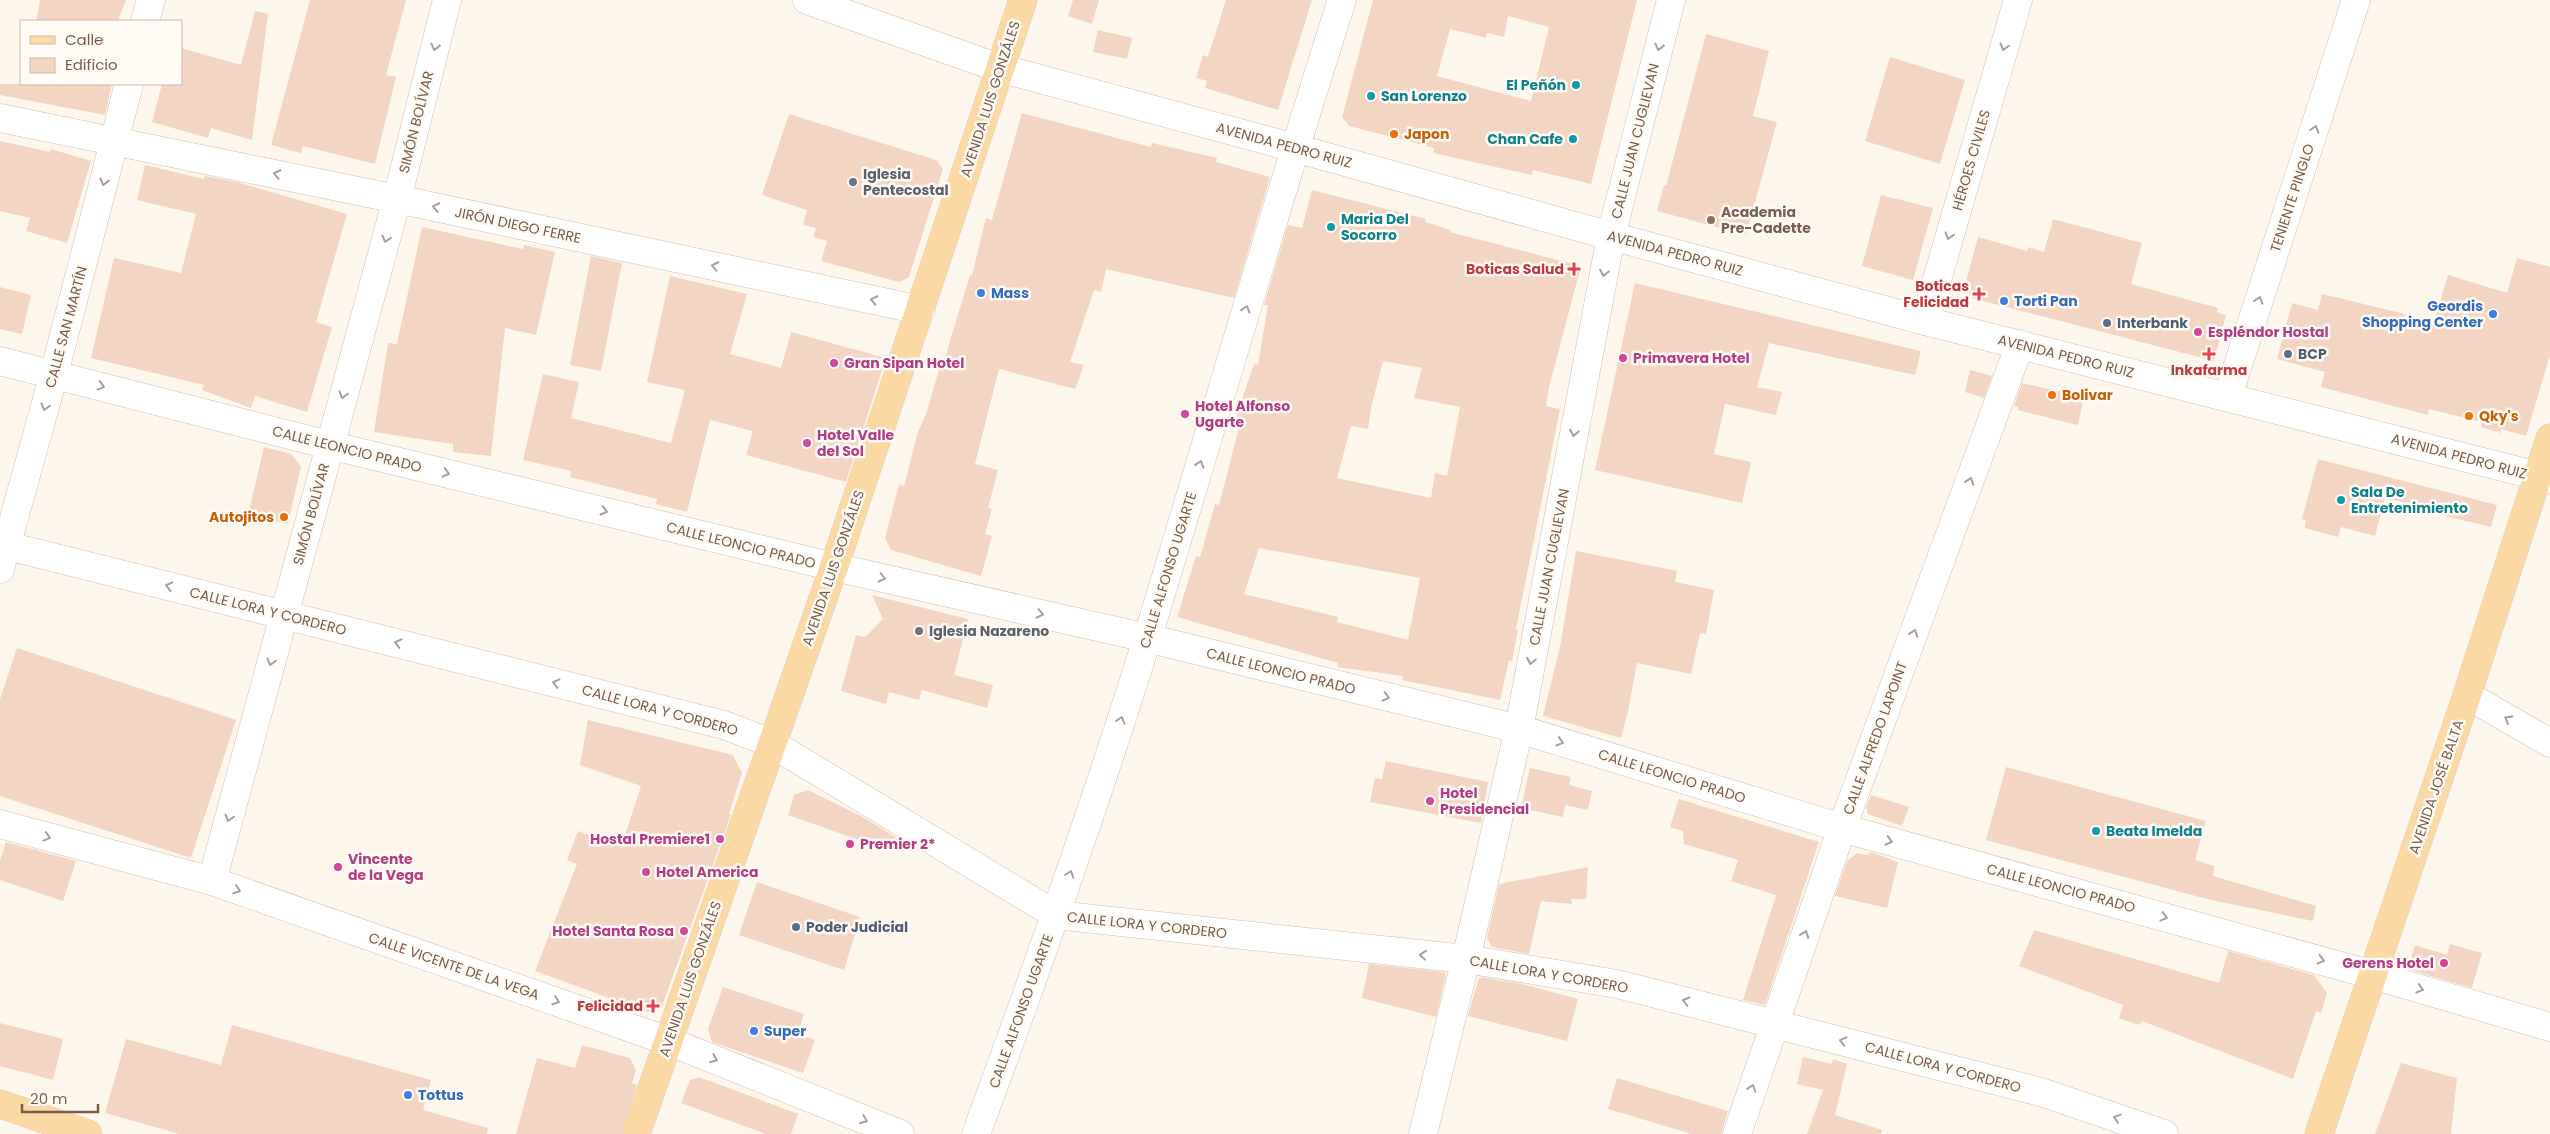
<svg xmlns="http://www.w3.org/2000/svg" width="2550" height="1134" font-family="Poppins,sans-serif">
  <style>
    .building { fill: #f3d5c3; fill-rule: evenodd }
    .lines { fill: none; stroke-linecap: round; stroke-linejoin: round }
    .minor-casing { stroke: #d1beb0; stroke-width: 29 }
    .major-casing { stroke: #dad1cd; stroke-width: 29 }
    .minor { stroke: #fff; stroke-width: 28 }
    .major { stroke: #fbd9a5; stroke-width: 28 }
    .oneway { stroke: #af9d94 }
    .culture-dot { fill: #0f9aa8; stroke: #fffaf3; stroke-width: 2 }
    .food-dot { fill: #e8710a; stroke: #fffaf3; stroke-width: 2 }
    .worship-dot { fill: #6b7280; stroke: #fffaf3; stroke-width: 2 }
    .education-dot { fill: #8d6e63; stroke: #fffaf3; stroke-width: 2 }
    .health-dot { fill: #e0444e; stroke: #fffaf3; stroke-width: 2 }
    .shop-dot { fill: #3f7fe0; stroke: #fffaf3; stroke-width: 2 }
    .service-dot { fill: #5c6f8a; stroke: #fffaf3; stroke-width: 2 }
    .hotel-dot { fill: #d1479c; stroke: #fffaf3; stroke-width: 2 }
    .labels { text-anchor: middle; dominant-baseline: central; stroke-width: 5; stroke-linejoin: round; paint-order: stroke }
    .culture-label { font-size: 14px; font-weight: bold; fill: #0d838f; stroke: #fffaf3; text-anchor: start }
    .street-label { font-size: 14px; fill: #7a5c4d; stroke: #fffaf3 }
    .food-label { font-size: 14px; font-weight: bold; fill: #c56008; stroke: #fffaf3; text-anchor: start }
    .worship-label { font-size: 14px; font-weight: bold; fill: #5b616d; stroke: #fffaf3; text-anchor: start }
    .education-label { font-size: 14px; font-weight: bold; fill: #785e54; stroke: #fffaf3; text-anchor: start }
    .health-label { font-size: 14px; font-weight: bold; fill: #be3a42; stroke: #fffaf3; text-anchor: end }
    .shop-label { font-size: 14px; font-weight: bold; fill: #366cbe; stroke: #fffaf3; text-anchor: start }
    .service-label { font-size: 14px; font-weight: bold; fill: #4e5e75; stroke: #fffaf3; text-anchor: start }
    .hotel-label { font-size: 14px; font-weight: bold; fill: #b23c85; stroke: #fffaf3; text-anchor: start }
  </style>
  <rect width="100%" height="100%" fill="#fdf6ec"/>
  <g class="building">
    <path d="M40 0H126L118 21H36Z"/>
    <path d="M310 0H406L386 75 396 77 375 164 303 146 301 153 271 145Z"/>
    <path d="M1073 0H1099L1092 24 1068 16Z"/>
    <path d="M1226 0H1312L1278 110 1205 88 1207 81 1196 78 1203 55 1208 57Z"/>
    <path d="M1373 0H1637L1591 184 1533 170 1532 175 1433 153 1434 148 1349 126 1342 117ZM1508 16 1549 27 1531 101 1437 76 1450 29 1486 38 1487 33 1504 37Z"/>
    <path d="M255 11 268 14 252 140 211 128 208 138 152 122 162 84H181V48L241 65Z"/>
    <path d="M1098 30 1132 38 1127 59 1093 52Z"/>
    <path d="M1706 34 1769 51 1753 116 1777 122 1746 235 1657 211 1664 185 1666 186Z"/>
    <path d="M1890 57 1965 80 1940 164 1865 141Z"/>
    <path d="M0 84H112L105 115 0 95Z"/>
    <path d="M1022 113 1151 147 1152 143 1217 158 1216 162 1270 177 1234 298 1106 269 1101 292 1094 290 1070 362 1084 365 1075 389 999 369 975 464 998 470 988 508 992 509 985 534 992 536 981 576 891 550 885 538 899 484 904 486 918 432 926 414 941 363 943 364 970 275H972L986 218 992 220Z"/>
    <path d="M789 114 936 160 943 169 909 277 899 282 821 261 827 241 813 237 816 228 803 225 807 210 762 195Z"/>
    <path d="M0 141 50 152 51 149 91 161 67 243 26 231 30 218 0 211Z"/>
    <path d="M145 165 204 179 205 176 237 182 347 214 316 322 332 327 307 412 255 396 251 408 202 390 204 385 91 358 114 258 181 273 196 214 137 200Z"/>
    <path d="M1312 190 1426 219 1425 222 1451 230 1450 232 1581 266 1549 387 1546 406 1560 409 1516 629 1518 630 1512 661 1509 660 1500 700 1402 680 1403 676 1337 667 1338 663 1177 617 1196 556 1200 557 1215 504 1219 505 1239 428 1235 427 1239 408 1254 364 1258 365 1268 305H1264L1288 225 1302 228ZM1383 361 1422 368 1414 398 1460 407 1447 476 1435 473 1431 498 1337 478 1351 426 1368 429 1371 408ZM1259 548 1420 578 1408 640 1337 622 1338 617 1244 594Z"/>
    <path d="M1881 195 1933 208 1913 280 1862 266Z"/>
    <path d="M2053 219 2142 243 2131 284 2218 308 2217 312 2226 315 2214 361 1972 298 1965 285 1978 237 2027 251 2028 247 2044 252Z"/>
    <path d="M422 227 523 249 524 245 555 252 536 335 505 328 491 456 453 452V444L374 432 388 343 397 344Z"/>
    <path d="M591 256 622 263 601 371 570 365Z"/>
    <path d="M2517 258 2550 267V355L2526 436 2501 429V433L2481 427 2482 422 2429 409 2428 415 2321 387 2325 372 2277 359 2292 303 2318 310 2322 294 2434 321 2448 275 2507 293Z"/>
    <path d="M670 276 747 294 730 354 781 368 791 332 886 358 846 482 746 455 753 431 710 420 687 512 656 504 657 499 570 477 571 471 523 460 543 374 579 382 571 418 671 443 685 390 647 382Z"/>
    <path d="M1635 283 1921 351 1915 375 1769 343 1757 387 1782 392 1776 415 1725 404 1714 454 1751 462 1742 503 1595 470Z"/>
    <path d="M0 287 31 295 22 334 0 329Z"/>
    <path d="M1970 370 1992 376 1984 398 1965 392Z"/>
    <path d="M2022 383 2084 397 2078 425 2018 410V407L2014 406Z"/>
    <path d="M264 447 291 454 301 466 288 524 248 515Z"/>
    <path d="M2318 459 2497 505 2491 527 2432 513V509L2385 498 2375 536 2341 527 2338 537 2305 528 2306 520 2302 519Z"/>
    <path d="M1576 551 1677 571 1675 582 1714 590 1706 634 1700 633 1691 674 1637 663 1628 711 1621 738 1543 716 1560 647Z"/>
    <path d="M872 595 968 619 954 675 993 685 987 708 922 690 919 700 889 692 886 704 841 691 856 635 865 637 883 619Z"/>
    <path d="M17 648 236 720 191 858 0 796V699Z"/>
    <path d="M588 720 733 755 742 773 729 814 731 815 661 1009 648 1012 535 971 577 864 567 860 578 831 621 847 641 786 580 765Z"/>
    <path d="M1386 761 1488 782 1481 823 1370 802 1375 778 1382 779Z"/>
    <path d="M2006 767 2206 821 2195 860 2214 866 2213 876 2316 906 2313 921 2207 899 1986 840Z"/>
    <path d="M1530 768 1571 777 1569 785 1592 791 1588 810 1565 805 1563 817 1521 808Z"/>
    <path d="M808 790 861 816 896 837 888 850 788 815 794 795Z"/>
    <path d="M1871 795 1909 807 1902 826 1868 814 1866 808Z"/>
    <path d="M1679 799 1819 842 1765 1005 1743 1000 1776 895 1731 881 1738 860 1684 844 1683 831 1670 827Z"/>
    <path d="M6 842 76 861 63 901 0 880V860Z"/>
    <path d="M1871 852 1898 862 1887 908 1835 896 1847 861 1857 853 1866 855Z"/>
    <path d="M1588 867 1586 899H1571L1572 904 1541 901 1529 954 1492 947 1487 938 1499 884Z"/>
    <path d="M757 882 860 917 844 970 739 935Z"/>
    <path d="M2034 930 2219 983 2228 951 2314 975 2327 993 2321 1013 2316 1011 2293 1079 2142 1021 2139 1025 2119 1018 2123 1005 2019 966Z"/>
    <path d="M2450 944 2482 953 2472 988 2408 969 2415 945 2447 955Z"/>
    <path d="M1369 964 1444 972 1446 975 1436 1017 1362 998Z"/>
    <path d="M1479 977 1522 984 1578 999 1567 1041 1468 1016Z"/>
    <path d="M723 987 804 1014 798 1034 815 1040 803 1073 712 1042 708 1029Z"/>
    <path d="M0 1023 63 1039 53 1080 0 1066Z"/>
    <path d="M232 1025 431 1080 423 1110 488 1128 487 1134H180L105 1113 126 1039 221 1065Z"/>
    <path d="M582 1045 630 1058 636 1070 632 1083 637 1085 621 1134H516L537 1058 575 1068Z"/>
    <path d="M1803 1057 1832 1064 1833 1059 1847 1064 1835 1115 1882 1130 1881 1134H1807L1823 1090 1797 1084Z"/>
    <path d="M2401 1063 2457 1078 2451 1134H2375Z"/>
    <path d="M699 1077 798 1114 791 1134H766L681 1103 690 1080Z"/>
    <path d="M1617 1078 1728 1111 1721 1134H1692L1608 1109Z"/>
  </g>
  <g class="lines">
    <g class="minor-casing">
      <g id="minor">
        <path d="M807 0 999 68 1295 148 1611 236 1925 321 2550 479"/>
        <path d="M145 21 151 0"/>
        <path d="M0 118 397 199 921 310"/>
        <path d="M1925 321 2018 0"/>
        <path d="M0 361 329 445 834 567 1147 638 1519 729 1842 828 2373 975 2550 1027"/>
        <path d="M2228 396 2356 0"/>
        <path d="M0 544 724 725 771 743 1056 915 1466 959 1617 984 2041 1092 2164 1134"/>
        <path d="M0 569 54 374 129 84"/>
        <path d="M2467 695 2550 743"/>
        <path d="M0 824 212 881 668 1041 900 1134"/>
        <path d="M212 881 397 199 447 0"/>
        <path d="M976 1134C1037 969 1096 804 1148 636 1213 424 1274 211 1342 0"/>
        <path d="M1423 1134 1466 959 1519 729 1611 236 1671 0"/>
        <path d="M1737 1134 1842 828 2020 344"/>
      </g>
    </g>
    <g class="major-casing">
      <g id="major">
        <path d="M0 1104 88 1134"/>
        <path d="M636 1134 834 567 1023 0"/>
        <path d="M2319 1134 2467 695 2550 438"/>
      </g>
    </g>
    <use href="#minor" class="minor"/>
    <use href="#major" class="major"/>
  </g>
  <defs><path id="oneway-chevron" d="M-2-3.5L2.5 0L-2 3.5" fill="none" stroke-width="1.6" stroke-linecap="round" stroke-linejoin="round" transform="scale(1.25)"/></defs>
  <g class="oneway">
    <use href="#oneway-chevron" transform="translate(435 47) rotate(104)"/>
    <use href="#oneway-chevron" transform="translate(1659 47) rotate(104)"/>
    <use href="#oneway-chevron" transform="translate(2004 47) rotate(106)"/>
    <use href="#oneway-chevron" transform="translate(2315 129) rotate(-72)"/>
    <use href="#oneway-chevron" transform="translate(277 174) rotate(-168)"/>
    <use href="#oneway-chevron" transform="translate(104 182) rotate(104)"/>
    <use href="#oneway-chevron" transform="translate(436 207) rotate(-168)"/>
    <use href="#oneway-chevron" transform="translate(1949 236) rotate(106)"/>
    <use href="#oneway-chevron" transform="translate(386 239) rotate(105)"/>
    <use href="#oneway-chevron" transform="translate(715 266) rotate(-168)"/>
    <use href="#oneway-chevron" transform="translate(1604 273) rotate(101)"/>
    <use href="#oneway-chevron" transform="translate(874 300) rotate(-168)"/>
    <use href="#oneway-chevron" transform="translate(2259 300) rotate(-72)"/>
    <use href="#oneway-chevron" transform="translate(1246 309) rotate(-73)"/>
    <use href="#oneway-chevron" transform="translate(101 386) rotate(15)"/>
    <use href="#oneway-chevron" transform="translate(343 395) rotate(105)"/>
    <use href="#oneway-chevron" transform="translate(45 407) rotate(106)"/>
    <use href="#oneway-chevron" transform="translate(1574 433) rotate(101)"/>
    <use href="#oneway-chevron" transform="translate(1200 464) rotate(-73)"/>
    <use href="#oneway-chevron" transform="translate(446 473) rotate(14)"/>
    <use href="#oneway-chevron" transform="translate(1970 481) rotate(-70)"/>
    <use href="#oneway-chevron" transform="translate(604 511) rotate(14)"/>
    <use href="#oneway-chevron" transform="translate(882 578) rotate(13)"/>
    <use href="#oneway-chevron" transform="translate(169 586) rotate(-166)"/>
    <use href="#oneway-chevron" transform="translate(1040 614) rotate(13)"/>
    <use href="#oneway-chevron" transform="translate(1914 633) rotate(-70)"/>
    <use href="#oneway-chevron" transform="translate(398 643) rotate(-166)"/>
    <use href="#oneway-chevron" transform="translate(1531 661) rotate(101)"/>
    <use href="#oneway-chevron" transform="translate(271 662) rotate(105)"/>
    <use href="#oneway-chevron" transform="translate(556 683) rotate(-166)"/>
    <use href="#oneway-chevron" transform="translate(1386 697) rotate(14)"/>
    <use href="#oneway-chevron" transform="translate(2508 719) rotate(-150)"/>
    <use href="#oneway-chevron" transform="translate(1121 720) rotate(-72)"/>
    <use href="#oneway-chevron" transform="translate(1560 742) rotate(17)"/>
    <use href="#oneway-chevron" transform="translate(229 818) rotate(105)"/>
    <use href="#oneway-chevron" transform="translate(47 837) rotate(15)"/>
    <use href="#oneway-chevron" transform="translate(1889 841) rotate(15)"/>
    <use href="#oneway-chevron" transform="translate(1070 874) rotate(-72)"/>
    <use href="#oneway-chevron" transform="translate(237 890) rotate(19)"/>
    <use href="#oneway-chevron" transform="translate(2164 917) rotate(15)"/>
    <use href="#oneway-chevron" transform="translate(1805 934) rotate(-70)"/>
    <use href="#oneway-chevron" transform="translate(1423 955) rotate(-174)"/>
    <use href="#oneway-chevron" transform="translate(2321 960) rotate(15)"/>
    <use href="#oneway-chevron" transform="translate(2420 989) rotate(17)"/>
    <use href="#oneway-chevron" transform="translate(556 1001) rotate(19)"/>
    <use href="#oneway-chevron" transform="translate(1686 1001) rotate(-166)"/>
    <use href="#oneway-chevron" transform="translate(1843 1041) rotate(-165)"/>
    <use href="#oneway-chevron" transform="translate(714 1059) rotate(22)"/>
    <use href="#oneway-chevron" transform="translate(1752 1088) rotate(-72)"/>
    <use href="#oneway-chevron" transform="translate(2117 1118) rotate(-161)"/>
    <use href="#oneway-chevron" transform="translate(864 1120) rotate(22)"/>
  </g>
  <g class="culture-dot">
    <circle cx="1576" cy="85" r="5"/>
    <circle cx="1371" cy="96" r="5"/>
    <circle cx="1573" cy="139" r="5"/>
    <circle cx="1331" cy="227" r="5"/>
    <circle cx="2341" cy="500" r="5"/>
    <circle cx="2096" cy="831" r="5"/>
  </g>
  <g class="food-dot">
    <circle cx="1394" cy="134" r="5"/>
    <circle cx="2052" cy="395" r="5"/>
    <circle cx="2469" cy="416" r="5"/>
    <circle cx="284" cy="517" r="5"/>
  </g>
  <g class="worship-dot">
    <circle cx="853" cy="182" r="5"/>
    <circle cx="919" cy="631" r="5"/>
  </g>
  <circle class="education-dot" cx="1711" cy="220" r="5"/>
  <g class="health-dot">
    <path d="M1571.5 261.5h5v5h5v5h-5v5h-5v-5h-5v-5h5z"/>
    <path d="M1976.5 286.5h5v5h5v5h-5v5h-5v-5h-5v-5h5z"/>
    <path d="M2206.5 346.5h5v5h5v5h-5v5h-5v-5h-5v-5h5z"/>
    <path d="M650.5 998.5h5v5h5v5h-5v5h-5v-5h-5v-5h5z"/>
  </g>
  <g class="shop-dot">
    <circle cx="981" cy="293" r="5"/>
    <circle cx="2004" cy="301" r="5"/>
    <circle cx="2493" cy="314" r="5"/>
    <circle cx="754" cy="1031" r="5"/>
    <circle cx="408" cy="1095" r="5"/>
  </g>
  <g class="service-dot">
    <circle cx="2107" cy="323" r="5"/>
    <circle cx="2288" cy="354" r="5"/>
    <circle cx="796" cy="927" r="5"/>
  </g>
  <g class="hotel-dot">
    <circle cx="2198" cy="332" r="5"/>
    <circle cx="1623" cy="358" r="5"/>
    <circle cx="834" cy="363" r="5"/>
    <circle cx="1185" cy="414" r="5"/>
    <circle cx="807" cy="443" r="5"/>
    <circle cx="1430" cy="801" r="5"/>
    <circle cx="720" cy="839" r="5"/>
    <circle cx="850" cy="844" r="5"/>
    <circle cx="338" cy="867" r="5"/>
    <circle cx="646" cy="872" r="5"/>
    <circle cx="684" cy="931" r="5"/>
    <circle cx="2444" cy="963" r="5"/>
  </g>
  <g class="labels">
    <g class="culture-label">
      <text x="1566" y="85" text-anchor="end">El Peñón</text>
      <text x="1381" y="96">San Lorenzo</text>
      <text x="1563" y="139" text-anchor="end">Chan Cafe</text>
      <text x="1341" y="219">Maria Del<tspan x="1341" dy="16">Socorro</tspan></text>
      <text x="2351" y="492">Sala De<tspan x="2351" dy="16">Entretenimiento</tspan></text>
      <text x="2106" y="831">Beata Imelda</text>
    </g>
    <g class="street-label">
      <text transform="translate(990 99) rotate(-72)">AVENIDA LUIS GONZÁLES</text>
      <text transform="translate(416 122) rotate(-76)">SIMÓN BOLÍVAR</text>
      <text transform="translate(1635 141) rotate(-76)">CALLE JUAN CUGLIEVAN</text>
      <text transform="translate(1284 145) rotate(15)">AVENIDA PEDRO RUIZ</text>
      <text transform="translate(1971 160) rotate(-74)">HÉROES CIVILES</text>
      <text transform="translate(2292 198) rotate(-72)">TENIENTE PINGLO</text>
      <text transform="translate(518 225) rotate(12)">JIRÓN DIEGO FERRE</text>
      <text transform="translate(1675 253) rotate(15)">AVENIDA PEDRO RUIZ</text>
      <text transform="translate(66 327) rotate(-75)">CALLE SAN MARTÍN</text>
      <text transform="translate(2066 356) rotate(14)">AVENIDA PEDRO RUIZ</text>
      <text transform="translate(347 449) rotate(14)">CALLE LEONCIO PRADO</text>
      <text transform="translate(2459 456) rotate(15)">AVENIDA PEDRO RUIZ</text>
      <text transform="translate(311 514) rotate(-75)">SIMÓN BOLÍVAR</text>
      <text transform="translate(741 545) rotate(14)">CALLE LEONCIO PRADO</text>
      <text transform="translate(1549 567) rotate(-79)">CALLE JUAN CUGLIEVAN</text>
      <text transform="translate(833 568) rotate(-71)">AVENIDA LUIS GONZÁLES</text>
      <text transform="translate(1168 570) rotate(-73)">CALLE ALFONSO UGARTE</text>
      <text transform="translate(268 611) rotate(14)">CALLE LORA Y CORDERO</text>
      <text transform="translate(1281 671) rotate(14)">CALLE LEONCIO PRADO</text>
      <text transform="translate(660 710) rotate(15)">CALLE LORA Y CORDERO</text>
      <text transform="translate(1875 738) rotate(-70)">CALLE ALFREDO LAPOINT</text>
      <text transform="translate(1672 776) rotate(17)">CALLE LEONCIO PRADO</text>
      <text transform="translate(2436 787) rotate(-71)">AVENIDA JOSÉ BALTA</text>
      <text transform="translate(2061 888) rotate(15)">CALLE LEONCIO PRADO</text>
      <text transform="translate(1147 925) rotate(6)">CALLE LORA Y CORDERO</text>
      <text transform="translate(454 966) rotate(19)">CALLE VICENTE DE LA VEGA</text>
      <text transform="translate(1549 974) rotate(10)">CALLE LORA Y CORDERO</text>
      <text transform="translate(690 979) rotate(-71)">AVENIDA LUIS GONZÁLES</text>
      <text transform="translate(1021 1011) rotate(-70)">CALLE ALFONSO UGARTE</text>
      <text transform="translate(1943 1067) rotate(15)">CALLE LORA Y CORDERO</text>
    </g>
    <g class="food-label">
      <text x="1404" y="134">Japon</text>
      <text x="2062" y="395">Bolivar</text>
      <text x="2479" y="416">Qky's</text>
      <text x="274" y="517" text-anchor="end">Autojitos</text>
    </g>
    <g class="worship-label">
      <text x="863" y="174">Iglesia<tspan x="863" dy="16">Pentecostal</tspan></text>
      <text x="929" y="631">Iglesia Nazareno</text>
    </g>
    <g class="education-label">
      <text x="1721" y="212">Academia<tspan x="1721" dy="16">Pre-Cadette</tspan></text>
    </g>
    <g class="health-label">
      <text x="1564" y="269">Boticas Salud</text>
      <text x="1969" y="286">Boticas<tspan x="1969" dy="16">Felicidad</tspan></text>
      <text x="2209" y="370" text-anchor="middle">Inkafarma</text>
      <text x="643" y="1006">Felicidad</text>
    </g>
    <g class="shop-label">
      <text x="991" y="293">Mass</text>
      <text x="2014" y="301">Torti Pan</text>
      <text x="2483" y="306" text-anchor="end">Geordis<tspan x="2483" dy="16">Shopping Center</tspan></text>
      <text x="764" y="1031">Super</text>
      <text x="418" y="1095">Tottus</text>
    </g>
    <g class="service-label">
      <text x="2117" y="323">Interbank</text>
      <text x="2298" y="354">BCP</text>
      <text x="806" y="927">Poder Judicial</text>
    </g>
    <g class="hotel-label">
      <text x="2208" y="332">Espléndor Hostal</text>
      <text x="1633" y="358">Primavera Hotel</text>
      <text x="844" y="363">Gran Sipan Hotel</text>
      <text x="1195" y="406">Hotel Alfonso<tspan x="1195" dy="16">Ugarte</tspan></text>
      <text x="817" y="435">Hotel Valle<tspan x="817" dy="16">del Sol</tspan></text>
      <text x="1440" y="793">Hotel<tspan x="1440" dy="16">Presidencial</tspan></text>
      <text x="710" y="839" text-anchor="end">Hostal Premiere1</text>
      <text x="860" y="844">Premier 2*</text>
      <text x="348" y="859">Vincente<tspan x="348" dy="16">de la Vega</tspan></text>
      <text x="656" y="872">Hotel America</text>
      <text x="674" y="931" text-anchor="end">Hotel Santa Rosa</text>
      <text x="2434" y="963" text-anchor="end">Gerens Hotel</text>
    </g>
  </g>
  <rect x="20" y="20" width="162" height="65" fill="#fffaf3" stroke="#cabbb1"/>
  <rect x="30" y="36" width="25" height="8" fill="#fbd9a5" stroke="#cabbb1"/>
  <text x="65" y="45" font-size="15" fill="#7a5c4d">Calle</text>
  <rect x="30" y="58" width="25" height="15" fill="#f3d5c3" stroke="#cabbb1"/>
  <text x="65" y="70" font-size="15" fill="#7a5c4d">Edificio</text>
  <path d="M22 1104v8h76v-8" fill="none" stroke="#7a5c4d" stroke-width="2.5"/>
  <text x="30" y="1104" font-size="15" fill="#7a5c4d" stroke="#fffaf3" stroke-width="4" paint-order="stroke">20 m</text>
</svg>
